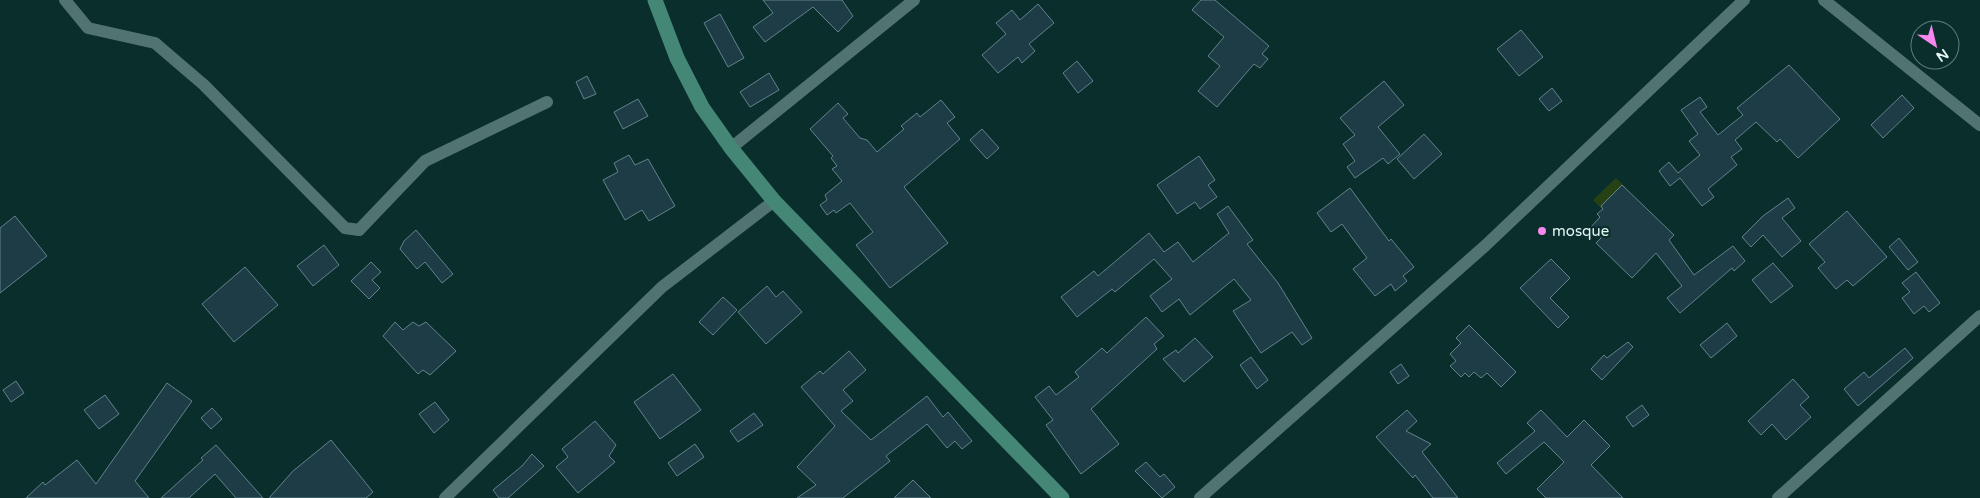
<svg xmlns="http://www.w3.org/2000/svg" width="1980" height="498" font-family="'Varela Round',sans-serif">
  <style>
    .pitch { fill: #264214 }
    .building { fill: #1d3c45; stroke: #62838d }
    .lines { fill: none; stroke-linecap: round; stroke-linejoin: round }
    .minor { stroke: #517471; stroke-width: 12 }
    .secondary { stroke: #458776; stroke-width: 15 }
    .poi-dot { fill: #f688ed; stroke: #0a2e2c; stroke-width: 2 }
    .labels { text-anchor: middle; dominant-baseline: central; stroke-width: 4.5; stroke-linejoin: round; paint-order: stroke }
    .poi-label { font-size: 15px; fill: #e3f6f4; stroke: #0a2e2c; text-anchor: start }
  </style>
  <rect width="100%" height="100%" fill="#0a2e2c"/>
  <path class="pitch" d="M1616 178 1626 188 1603 210 1593 200Z"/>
  <g class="building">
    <path d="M763 0H842L853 16 838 32 813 7 765 42 753 27 773 13Z"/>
    <path d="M1201 0H1215L1269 46 1262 54 1268 59 1260 68 1254 64 1217 107 1198 91 1220 66 1208 56 1224 37 1192 10Z"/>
    <path d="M1038 4 1054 23 1029 44 1035 51 1022 63 1018 57 998 73 982 55 1006 34 996 23 1012 10 1020 20Z"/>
    <path d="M720 14 744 58 728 67 704 23Z"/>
    <path d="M1521 30 1543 57 1519 76 1497 49Z"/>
    <path d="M1077 61 1093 81 1078 93 1063 73Z"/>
    <path d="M1789 65 1840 119 1798 158 1780 139 1777 142 1756 122 1735 140 1742 149 1731 157 1737 165 1708 189 1714 197 1702 206 1680 178 1670 186 1659 171 1669 162 1678 173 1700 155 1689 141 1698 134 1681 110 1700 97 1707 107 1700 112 1718 135 1743 115 1737 108Z"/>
    <path d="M769 73 779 90 750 107 740 92Z"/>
    <path d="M587 76 596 94 584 99 576 82Z"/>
    <path d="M1384 81 1404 105 1378 127 1400 154 1388 164 1383 158 1355 178 1347 167 1355 161 1343 144 1355 135 1340 118Z"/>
    <path d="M1552 88 1562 101 1549 111 1539 99Z"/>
    <path d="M1902 95 1914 108 1883 138 1871 125Z"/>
    <path d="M638 99 648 116 623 129 614 112Z"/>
    <path d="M941 100 955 117 947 123 960 139 904 187 948 243 890 288 856 245 873 232 850 203 836 213 834 210 827 215 820 205 827 200 825 195 842 181 832 169 837 166 831 158 833 156 810 129 838 103 848 114 843 118 860 138 867 140 877 152 904 129 901 126 917 113 920 117Z"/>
    <path d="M982 129 999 148 987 159 970 140Z"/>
    <path d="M1424 134 1442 154 1414 179 1397 159Z"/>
    <path d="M629 155 635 165 648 159 675 206 649 221 642 210 625 220 603 180 618 172 614 163Z"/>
    <path d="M1199 156 1215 180 1208 185 1217 197 1200 209 1195 202 1177 214 1157 185Z"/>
    <path d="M1622 185 1674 235 1669 240 1694 275 1733 246 1745 261 1734 271 1732 268 1680 313 1667 298 1682 286 1656 253 1632 278 1596 243 1601 238 1590 228 1600 217 1597 214 1603 209 1601 206Z"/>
    <path d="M1350 188 1389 241 1391 239 1414 267 1403 276 1407 281 1395 291 1391 284 1375 296 1353 269 1367 258 1342 224 1331 232 1317 213Z"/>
    <path d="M1788 198 1795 208 1782 218 1801 241 1782 257 1763 235 1751 247 1742 237 1763 216Z"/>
    <path d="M1228 206 1253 240 1247 244 1278 283 1312 338 1302 345 1292 332 1261 353 1233 311 1251 300 1234 279 1190 315 1179 299 1162 312 1150 296 1172 279 1154 259 1115 292 1112 289 1077 317 1061 297 1094 271 1098 276 1149 233 1164 252 1178 242 1193 262 1229 233 1217 214Z"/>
    <path d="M1847 211 1887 257 1853 286 1847 280 1836 289 1818 268 1825 262 1809 244Z"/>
    <path d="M15 216 47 256 0 293V228Z"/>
    <path d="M416 230 453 274 442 283 425 262 417 269 400 249 404 241Z"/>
    <path d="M1899 238 1918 262 1908 270 1889 247Z"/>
    <path d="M324 245 339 265 313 286 297 266Z"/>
    <path d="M1551 259 1570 278 1550 298 1569 317 1558 328 1520 288Z"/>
    <path d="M371 262 381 272 372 280 380 288 369 299 351 281Z"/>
    <path d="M1773 263 1793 286 1771 303 1752 280Z"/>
    <path d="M245 267 278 305 234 342 202 304Z"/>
    <path d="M1916 272 1940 303 1929 312 1924 306 1914 314 1902 298 1910 292 1902 283Z"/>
    <path d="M767 286 776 297 783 291 802 312 766 344 738 312Z"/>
    <path d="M723 297 737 310 713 335 699 322Z"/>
    <path d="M1146 317 1164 336 1154 344 1157 349 1091 409 1119 444 1081 474 1046 425 1053 420 1035 397 1049 386 1056 395 1079 377 1075 372 1102 348 1107 353Z"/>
    <path d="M395 322 403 330 413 322 419 326 426 322 456 351 430 375 423 370 418 374 383 336Z"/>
    <path d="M1727 323 1737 336 1711 358 1700 345Z"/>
    <path d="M1469 325 1516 372 1501 387 1487 373 1481 378 1474 372 1469 377 1465 373 1461 377 1450 366 1456 361 1450 354 1461 343 1456 338Z"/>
    <path d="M1195 338 1213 357 1184 382 1163 359 1176 350 1178 353Z"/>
    <path d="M1628 342 1633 347 1602 380 1591 369 1604 355 1607 358Z"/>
    <path d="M1905 348 1913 358 1858 406 1844 389 1864 372 1869 378Z"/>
    <path d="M849 351 866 370 843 390 853 401 841 411 871 440 927 396 943 417 948 412 972 441 962 449 955 441 947 448 927 424 886 456 890 461 843 498H797L816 485 797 467 835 426 801 387 820 371 823 374Z"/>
    <path d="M1251 357 1268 380 1257 389 1240 365Z"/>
    <path d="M1401 364 1409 376 1398 384 1390 372Z"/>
    <path d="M673 374 701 410 660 439 634 402Z"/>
    <path d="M1793 379 1809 397 1800 405 1811 417 1786 440 1772 424 1761 435 1748 421Z"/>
    <path d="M16 381 24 393 11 402 3 390Z"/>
    <path d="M167 383 192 401 135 481 149 498H26L43 482 45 485 77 460 96 484Z"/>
    <path d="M105 395 119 414 99 429 84 410Z"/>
    <path d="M435 402 449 420 434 433 419 414Z"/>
    <path d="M1642 405 1649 415 1633 427 1626 417Z"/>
    <path d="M212 408 222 419 211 429 201 418Z"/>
    <path d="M1407 410 1417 421 1406 431 1431 444 1422 452 1458 498H1433L1415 475 1413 478 1376 437Z"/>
    <path d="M1541 410 1567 437 1584 420 1610 446 1591 465 1623 498H1546L1537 489 1564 462 1544 442 1506 474 1497 463 1535 431 1527 423Z"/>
    <path d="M754 413 763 425 738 442 730 431Z"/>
    <path d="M595 421 616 445 609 456 615 462 578 493 556 467 568 457 562 449Z"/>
    <path d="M331 440 373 492 366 498H269L293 471Z"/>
    <path d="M695 444 704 457 677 476 668 463Z"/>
    <path d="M216 445 263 498H236L215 474 189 498H161L203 460 201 458Z"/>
    <path d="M532 454 544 466 508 498H499L493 490 522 466Z"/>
    <path d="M1146 462 1160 477 1164 474 1175 487 1162 498 1135 471Z"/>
    <path d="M913 480 931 498H894Z"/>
  </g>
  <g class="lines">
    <g class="minor">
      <path d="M65 0 88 28 155 43 204 85 345 228 359 230 425 161 547 102"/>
      <path d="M1824 0 1980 125"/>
      <path d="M731 148 914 0"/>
      <path d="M445 498 662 287 774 201"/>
      <path d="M1200 498 1486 245 1744 0"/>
      <path d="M1778 498 1980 316"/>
    </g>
    <path class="secondary" d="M655 0 677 58 702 107 731 148 774 201 1062 498"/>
  </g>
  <circle class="poi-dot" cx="1542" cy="231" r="5"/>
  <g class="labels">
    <g class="poi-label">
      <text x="1552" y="231">mosque</text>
    </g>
  </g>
  <g transform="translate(1935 45) rotate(145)"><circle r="24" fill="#0a2e2c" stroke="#617e7c"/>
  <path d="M0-4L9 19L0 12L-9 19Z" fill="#f688ed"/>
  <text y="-8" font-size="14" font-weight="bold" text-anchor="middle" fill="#e3f6f4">N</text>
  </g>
</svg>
